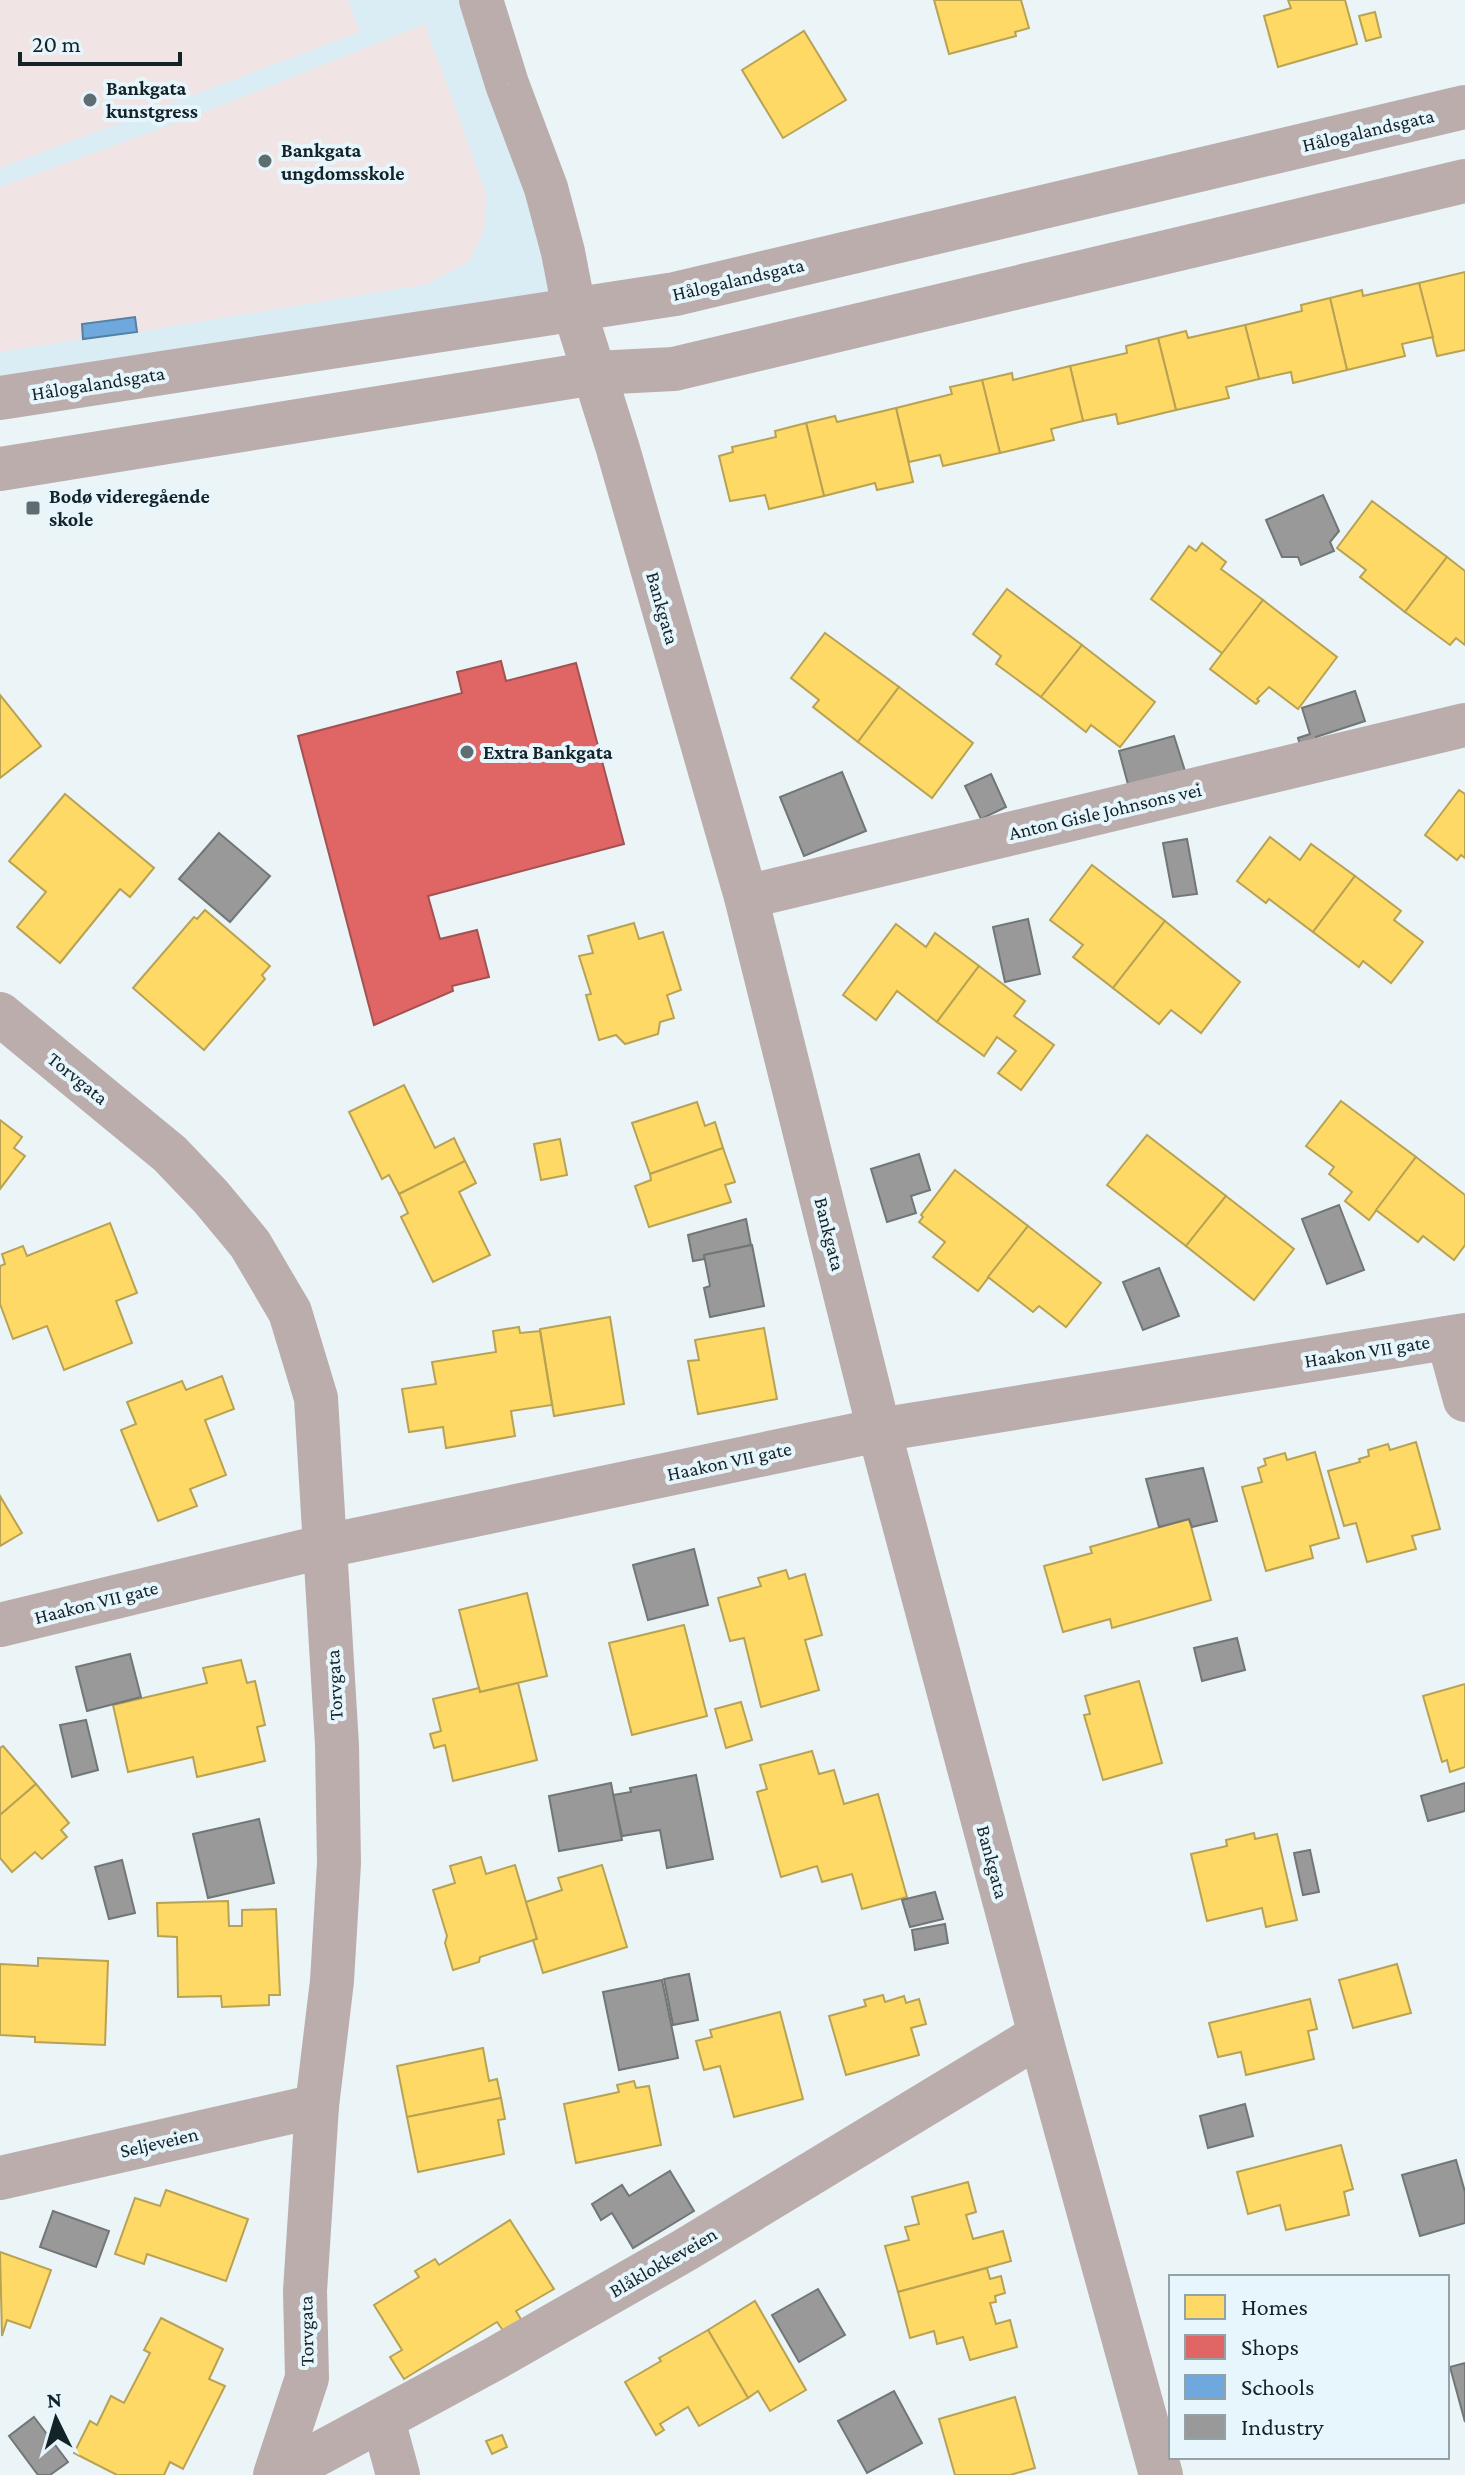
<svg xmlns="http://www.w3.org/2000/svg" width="1465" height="2475" font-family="'Crimson Pro',serif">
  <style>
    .built { fill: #daedf5 }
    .green { fill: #f0e4e4 }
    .homes { fill: #ffd966; stroke: #b8a253; stroke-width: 2 }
    .shops { fill: #e06666; stroke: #a35253; stroke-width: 2 }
    .schools { fill: #6fa8dc; stroke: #5480a6; stroke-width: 2 }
    .industry { fill: #999; stroke: #717677; stroke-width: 2 }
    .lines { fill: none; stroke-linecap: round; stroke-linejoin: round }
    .minor { stroke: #bbadac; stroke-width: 44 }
    .tertiary { stroke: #bbadac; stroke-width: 44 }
    .poi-dot { fill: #5f6c70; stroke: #e6f6fc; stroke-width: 3 }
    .labels { text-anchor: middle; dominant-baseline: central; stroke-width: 8; stroke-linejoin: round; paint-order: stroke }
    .poi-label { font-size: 20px; font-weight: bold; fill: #142328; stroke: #e6f6fc; text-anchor: start }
    .street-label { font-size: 20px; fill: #142328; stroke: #e6f6fc }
  </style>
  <rect width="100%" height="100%" fill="#ebf4f7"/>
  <path class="built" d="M0 0H481L574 309 0 398Z"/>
  <g class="green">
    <path d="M0 0H348L360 32 0 168Z"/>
    <path d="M425 24 487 196 484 231 469 261 428 284 137 332 135 318 82 324 83 339 0 352V187L187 119Z"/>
  </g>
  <g class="homes">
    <path d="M934 0H1021L1029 28 1015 32 1016 36 949 54Z"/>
    <path d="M1288 0H1345L1357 44 1278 67 1264 16 1291 8Z"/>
    <path d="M1375 12 1381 37 1366 41 1359 16Z"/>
    <path d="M804 31 846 100 783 138 742 70Z"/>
    <path d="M1465 272V350L1437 356 1419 283Z"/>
    <path d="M1419 283 1433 337 1402 344 1405 356 1347 370 1330 298 1362 290 1363 296Z"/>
    <path d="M1330 298 1347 370 1293 383 1291 372 1259 379 1245 325 1302 311 1301 305Z"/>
    <path d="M1245 325 1259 379 1226 387 1229 398 1176 410 1158 338 1186 331 1188 338Z"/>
    <path d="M1158 338 1176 410 1118 424 1116 414 1083 421 1070 366 1127 353 1126 346Z"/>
    <path d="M1070 366 1083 421 1051 429 1054 440 1000 453 982 380 1012 373 1013 380Z"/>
    <path d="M982 380 1000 453 943 466 940 455 909 462 896 408 952 394 950 387Z"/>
    <path d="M896 408 913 482 877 490 875 483 824 496 806 423 835 416 837 422Z"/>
    <path d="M806 423 824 496 769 509 765 495 730 501 719 456 733 452 732 447 776 437 775 431Z"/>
    <path d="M1372 501 1447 557 1405 612 1360 577 1366 570 1337 548Z"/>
    <path d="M1202 543 1226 562 1221 569 1263 600 1223 654 1151 599 1189 546 1196 551Z"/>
    <path d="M1447 557 1465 571V645L1456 638 1450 645 1405 612Z"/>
    <path d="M1007 589 1082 645 1041 697 996 664 1001 656 973 634Z"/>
    <path d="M1263 600 1337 657 1298 709 1269 687 1257 699 1259 701 1256 704 1210 669Z"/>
    <path d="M825 633 899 687 858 742 813 707 819 700 791 678Z"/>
    <path d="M1082 645 1155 702 1120 747 1091 725 1086 732 1041 697Z"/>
    <path d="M899 687 973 743 932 798 858 742Z"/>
    <path d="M0 695 41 746 0 778Z"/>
    <path d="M1459 790 1465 794V858L1461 855 1457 860 1425 835Z"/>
    <path d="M65 794 154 868 130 897 120 889 60 963 17 927 46 892 9 861Z"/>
    <path d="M1270 837 1300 860 1311 844 1355 876 1313 932 1269 899 1266 903 1237 881Z"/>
    <path d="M1092 865 1165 921 1113 988 1073 957 1083 945 1050 920Z"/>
    <path d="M1355 876 1401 911 1394 920 1423 942 1391 983 1363 961 1359 967 1313 932Z"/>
    <path d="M205 910 270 966 262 975 265 979 204 1050 133 988 194 917 197 919Z"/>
    <path d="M1165 921 1240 982 1201 1033 1171 1010 1159 1024 1113 988Z"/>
    <path d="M634 923 639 939 663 932 681 990 667 995 674 1018 660 1022 658 1034 625 1044 616 1035 599 1040 586 995 591 994 579 956 593 953 588 936Z"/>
    <path d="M896 924 926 947 935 933 979 966 937 1022 897 991 876 1020 843 995Z"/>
    <path d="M979 966 1025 1001 1014 1016 1054 1045 1021 1090 998 1073 1016 1051 997 1037 984 1056 937 1022Z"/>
    <path d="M404 1085 435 1148 454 1138 465 1161 399 1194 389 1175 382 1179 349 1112Z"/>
    <path d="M1341 1101 1416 1157 1369 1220 1345 1201 1352 1192 1329 1174 1334 1167 1306 1146Z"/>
    <path d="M697 1102 705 1126 715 1122 723 1148 650 1174 632 1123Z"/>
    <path d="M0 1120 22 1137 14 1148 25 1156 0 1189Z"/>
    <path d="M1147 1135 1226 1196 1186 1246 1107 1185Z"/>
    <path d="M560 1139 567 1175 541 1180 534 1144Z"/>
    <path d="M723 1148 735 1182 725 1185 731 1202 649 1227 635 1186 651 1180 650 1174Z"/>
    <path d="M1416 1157 1465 1195V1245L1454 1260 1423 1236 1418 1242 1376 1210Z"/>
    <path d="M465 1161 476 1183 459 1192 490 1255 433 1282 401 1217 408 1213 399 1194Z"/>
    <path d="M955 1170 1028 1226 978 1291 933 1257 945 1242 919 1222 923 1217 921 1215Z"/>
    <path d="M1226 1196 1294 1249 1254 1300 1186 1246Z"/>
    <path d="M110 1223 137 1293 116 1301 132 1343 64 1370 47 1326 13 1339 0 1304V1266L5 1264 2 1254 23 1246 27 1256Z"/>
    <path d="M1028 1226 1101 1283 1066 1327 1039 1306 1033 1312 988 1277Z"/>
    <path d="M610 1317 624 1404 554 1416 540 1329Z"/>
    <path d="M519 1327 520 1333 540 1331 552 1405 511 1411 515 1436 446 1448 443 1427 409 1432 402 1389 436 1384 432 1362 496 1352 493 1331Z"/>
    <path d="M764 1328 777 1399 698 1414 688 1361 699 1360 695 1340Z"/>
    <path d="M222 1376 234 1409 205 1420 226 1475 190 1489 197 1506 158 1521 121 1430 136 1424 127 1402 182 1381 186 1390Z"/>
    <path d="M1416 1442 1440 1529 1412 1536 1416 1549 1367 1562 1356 1523 1344 1526 1328 1471 1360 1462 1359 1459 1369 1456 1368 1450 1388 1444 1390 1450Z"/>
    <path d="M1315 1452 1339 1538 1310 1546 1313 1558 1266 1571 1242 1487 1262 1482 1258 1468 1266 1465 1264 1459 1285 1453 1287 1460Z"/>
    <path d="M0 1496 22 1533 0 1546Z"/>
    <path d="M1189 1519 1211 1600 1112 1628 1110 1619 1063 1632 1044 1566 1092 1553 1090 1547Z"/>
    <path d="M786 1570 789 1579 805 1574 822 1635 805 1640 819 1690 761 1707 744 1638 730 1641 718 1598 761 1586 758 1578Z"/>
    <path d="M527 1593 547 1676 480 1692 459 1610Z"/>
    <path d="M684 1625 707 1716 632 1735 609 1643Z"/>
    <path d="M241 1660 247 1683 255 1681 265 1725 257 1727 265 1761 197 1777 193 1757 128 1772 113 1705 207 1683 203 1668Z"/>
    <path d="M1139 1681 1162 1763 1103 1780 1084 1715 1090 1714 1085 1696Z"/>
    <path d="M518 1683 537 1760 453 1781 445 1745 434 1748 430 1734 441 1731 433 1699 479 1688 480 1692Z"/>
    <path d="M1465 1684V1767L1450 1772 1447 1760 1442 1762 1423 1696Z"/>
    <path d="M741 1702 752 1740 726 1748 715 1709Z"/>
    <path d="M3 1746 36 1784 0 1815V1748Z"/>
    <path d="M812 1751 819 1774 834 1770 844 1804 878 1794 907 1897 862 1909 852 1874 822 1882 817 1866 781 1877 757 1792 767 1789 760 1765Z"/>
    <path d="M36 1784 69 1823 61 1830 67 1837 42 1859 35 1852 12 1872 0 1858V1815Z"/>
    <path d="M1254 1833 1255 1839 1277 1834 1297 1920 1266 1927 1262 1908 1207 1921 1191 1854 1227 1846 1226 1840Z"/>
    <path d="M481 1857 486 1874 515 1865 537 1939 480 1957 479 1962 453 1970 445 1943 447 1936 433 1890 455 1883 450 1866Z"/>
    <path d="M602 1865 627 1947 543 1973 533 1940 537 1939 526 1902 562 1890 558 1878Z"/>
    <path d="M228 1901 229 1926H242V1910L276 1909 280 1995H269V2005L222 2007 221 1996 178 1997 177 1937 158 1936 157 1903Z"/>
    <path d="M38 1958 108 1961 105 2045 35 2042V2037L0 2035V1964L38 1966Z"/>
    <path d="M1397 1964 1411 2013 1353 2028 1339 1980Z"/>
    <path d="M883 1995 885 2002 904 1996 906 2003 919 1999 926 2024 911 2028 919 2055 846 2075 829 2016 866 2006 864 2000Z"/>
    <path d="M1310 1999 1317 2029 1308 2031 1314 2059 1246 2075 1241 2052 1218 2057 1209 2023Z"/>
    <path d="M780 2012 803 2099 734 2117 720 2066 704 2070 696 2041 712 2037 710 2030Z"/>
    <path d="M483 2048 489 2081 497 2079 501 2098 407 2117 397 2066Z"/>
    <path d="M634 2081 636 2088 649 2086 661 2145 576 2163 564 2104 619 2092 617 2085Z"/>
    <path d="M501 2098 505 2119 498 2120 504 2154 418 2172 407 2117Z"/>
    <path d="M1341 2145 1353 2189 1344 2192 1349 2215 1286 2230 1280 2205 1248 2214 1237 2172Z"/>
    <path d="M968 2182 976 2212 966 2215 973 2239 1003 2231 1011 2261 898 2292 885 2246 909 2240 905 2227 919 2224 912 2197Z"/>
    <path d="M166 2190 248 2219 226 2281 147 2254 144 2264 115 2254 135 2198 160 2206Z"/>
    <path d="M510 2220 554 2289 516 2311 522 2321 504 2332 497 2322 404 2379 390 2357 402 2350 374 2305 419 2277 415 2271 435 2259 439 2265Z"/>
    <path d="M0 2252 51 2270 30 2328 7 2320 2 2336Z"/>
    <path d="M987 2268 990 2279 1001 2276 1005 2293 995 2296 996 2302 990 2303 996 2324 1010 2320 1017 2347 970 2360 963 2337 937 2344 934 2331 910 2338 898 2292Z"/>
    <path d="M755 2301 806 2390 770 2411 758 2391 748 2398 708 2330Z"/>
    <path d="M161 2318 223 2349 209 2379 225 2386 183 2469 170 2462 164 2475H117L74 2453 90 2421 97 2425 111 2396 124 2403 150 2353 144 2350Z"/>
    <path d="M708 2330 748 2398 699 2426 688 2407 660 2424 664 2430 656 2435 625 2382 661 2361 659 2358Z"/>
    <path d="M1015 2397 1035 2468 1010 2475H955L939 2419Z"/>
    <path d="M502 2435 507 2447 492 2454 486 2441Z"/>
  </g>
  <path class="shops" d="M501 661 506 681 576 663 624 844 428 896 440 939 477 930 489 977 452 986 453 991 374 1025 298 736 462 693 457 672Z"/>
  <path class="schools" d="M135 317 137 332 83 339 82 324Z"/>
  <g class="industry">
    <path d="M1323 495 1339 531 1330 542 1334 551 1301 565 1298 557H1282L1266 520Z"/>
    <path d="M1355 691 1365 721 1316 737 1317 742 1301 748 1298 738 1310 734 1302 708Z"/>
    <path d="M1174 736 1185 771 1129 788 1119 751Z"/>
    <path d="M842 772 866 831 804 856 780 797Z"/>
    <path d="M991 774 1006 807 981 819 965 786Z"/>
    <path d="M219 833 270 876 230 922 179 879Z"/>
    <path d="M1187 839 1197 894 1173 897 1163 843Z"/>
    <path d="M1028 919 1040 974 1005 982 993 927Z"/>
    <path d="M919 1154 930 1190 911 1196 916 1213 887 1222 871 1169Z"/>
    <path d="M1339 1205 1364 1270 1327 1284 1302 1219Z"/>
    <path d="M746 1219 751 1245 704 1255 705 1259 693 1261 688 1235Z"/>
    <path d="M752 1245 764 1306 710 1317 704 1288 710 1286 704 1255Z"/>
    <path d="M1159 1268 1179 1316 1143 1330 1123 1282Z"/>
    <path d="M1203 1468 1217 1521 1192 1527 1189 1519 1159 1527 1146 1479Z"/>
    <path d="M694 1549 708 1605 648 1620 633 1565Z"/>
    <path d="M1237 1638 1245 1670 1202 1681 1194 1648Z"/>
    <path d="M130 1654 141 1697 87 1711 76 1667Z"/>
    <path d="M86 1720 98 1770 72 1777 60 1725Z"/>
    <path d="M696 1775 713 1859 667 1868 660 1830 622 1836 613 1795 631 1792 630 1788Z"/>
    <path d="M611 1783 622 1840 559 1851 549 1796Z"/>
    <path d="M1465 1783V1811L1428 1821 1421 1796Z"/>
    <path d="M259 1819 274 1883 208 1898 193 1834Z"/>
    <path d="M1310 1850 1319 1892 1303 1895 1294 1853Z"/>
    <path d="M122 1860 135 1913 109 1919 95 1867Z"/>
    <path d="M935 1892 943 1919 910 1927 902 1900Z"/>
    <path d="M945 1924 948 1943 915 1950 912 1930Z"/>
    <path d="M689 1974 698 2020 673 2025 664 1979Z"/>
    <path d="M662 1980 678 2058 619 2070 603 1992Z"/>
    <path d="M1245 2104 1253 2136 1208 2148 1200 2116Z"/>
    <path d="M1456 2160 1465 2192V2223L1420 2236 1402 2175Z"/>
    <path d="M670 2171 694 2211 633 2248 612 2213 601 2220 592 2204 622 2185 629 2196Z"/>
    <path d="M53 2211 109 2231 96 2267 40 2247Z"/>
    <path d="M818 2289 845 2335 799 2362 772 2315Z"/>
    <path d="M1465 2363V2422L1450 2367Z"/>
    <path d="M894 2391 922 2443 867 2473 838 2421Z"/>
    <path d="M34 2417 68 2462 50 2475H38L9 2436Z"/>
  </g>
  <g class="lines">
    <g class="minor">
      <path d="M481 0 507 84 546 188 563 252 574 309 618 449 746 897 879 1430 1040 2035 1161 2475"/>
      <path d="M746 897 1465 725"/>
      <path d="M0 1014 170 1154 211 1197 250 1244 290 1312 316 1398 337 1745 339 1863 332 1981 317 2106 305 2291 307 2378 275 2475"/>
      <path d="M1448 1338 1465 1400"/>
      <path d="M0 1625 326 1546 879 1430 1465 1335"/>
      <path d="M0 2178 317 2106"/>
      <path d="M383 2420 398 2475"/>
      <path d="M279 2475 494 2359 685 2250 1040 2035"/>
    </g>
    <g class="tertiary">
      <path d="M0 398 675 294 1465 107"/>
      <path d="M0 469 595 373 674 369 1465 181"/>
    </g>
  </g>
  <g class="poi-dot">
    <circle cx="90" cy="100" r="8"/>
    <circle cx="265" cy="161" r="8"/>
    <rect x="25" y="500" width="16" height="16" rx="4"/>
    <circle cx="467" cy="752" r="8"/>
  </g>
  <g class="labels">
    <g class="poi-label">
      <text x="106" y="88">Bankgata<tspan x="106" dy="23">kunstgress</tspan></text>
      <text x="281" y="150">Bankgata<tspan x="281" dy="23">ungdomsskole</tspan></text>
      <text x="49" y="496">Bodø videregående<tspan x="49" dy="23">skole</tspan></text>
      <text x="483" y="752">Extra Bankgata</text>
    </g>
    <g class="street-label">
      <text transform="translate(1368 130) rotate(-13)">Hålogalandsgata</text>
      <text transform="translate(738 279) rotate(-13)">Hålogalandsgata</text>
      <text transform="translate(98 383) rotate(-9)">Hålogalandsgata</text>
      <text transform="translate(663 608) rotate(74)">Bankgata</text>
      <text transform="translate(1105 811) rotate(-13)">Anton Gisle Johnsons vei</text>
      <text transform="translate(78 1078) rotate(39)">Torvgata</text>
      <text transform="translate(830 1234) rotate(76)">Bankgata</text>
      <text transform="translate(1367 1351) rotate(-9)">Haakon VII gate</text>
      <text transform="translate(729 1461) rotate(-12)">Haakon VII gate</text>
      <text transform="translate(96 1602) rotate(-14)">Haakon VII gate</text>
      <text transform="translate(334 1685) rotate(-93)">Torvgata</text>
      <text transform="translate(993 1862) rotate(75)">Bankgata</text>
      <text transform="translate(159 2142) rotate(-13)">Seljeveien</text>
      <text transform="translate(663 2262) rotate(-30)">Blåklokkeveien</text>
      <text transform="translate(306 2331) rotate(-91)">Torvgata</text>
    </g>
  </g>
  <rect x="1169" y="2275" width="280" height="184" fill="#e6f6fc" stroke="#92a2a7" stroke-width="2"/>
  <rect x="1185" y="2295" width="40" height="24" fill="#ffd966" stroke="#92a2a7" stroke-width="2"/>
  <text x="1241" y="2315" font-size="24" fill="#142328">Homes</text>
  <rect x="1185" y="2335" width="40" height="24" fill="#e06666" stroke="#92a2a7" stroke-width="2"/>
  <text x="1241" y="2355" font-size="24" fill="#142328">Shops</text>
  <rect x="1185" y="2375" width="40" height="24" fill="#6fa8dc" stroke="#92a2a7" stroke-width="2"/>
  <text x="1241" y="2395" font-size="24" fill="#142328">Schools</text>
  <rect x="1185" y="2415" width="40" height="24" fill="#999999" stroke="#92a2a7" stroke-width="2"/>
  <text x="1241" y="2435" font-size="24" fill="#142328">Industry</text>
  <g transform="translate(56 2419) rotate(355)" stroke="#e6f6fc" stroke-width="6" paint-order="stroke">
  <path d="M0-6L14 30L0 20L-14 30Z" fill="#142328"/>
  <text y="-12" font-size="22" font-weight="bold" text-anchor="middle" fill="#142328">N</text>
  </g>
  <path d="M20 52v12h160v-12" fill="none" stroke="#142328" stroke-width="4"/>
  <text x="32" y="52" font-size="24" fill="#142328" stroke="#e6f6fc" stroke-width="6" paint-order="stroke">20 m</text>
</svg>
